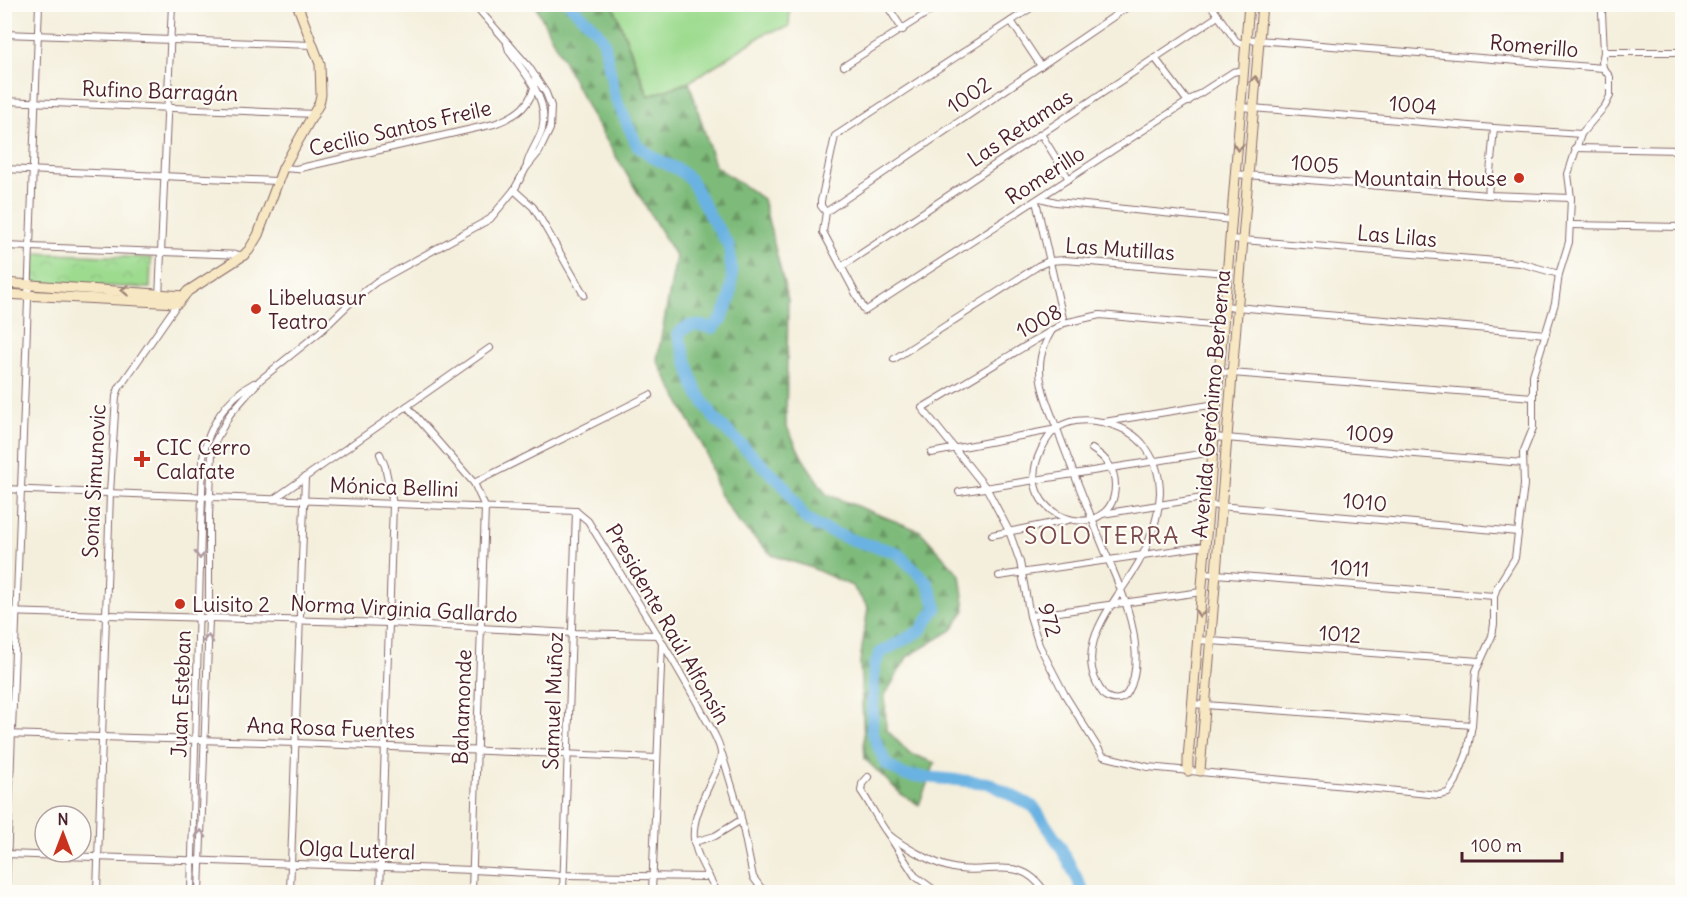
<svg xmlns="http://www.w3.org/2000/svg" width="1687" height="897" font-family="Delius,sans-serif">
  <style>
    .green { fill: #9ddb8f; stroke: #747d5d; stroke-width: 1.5 }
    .forest { fill: url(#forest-firs); stroke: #646d52; stroke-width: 1.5 }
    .park { fill: url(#park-crowns); stroke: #747d5d; stroke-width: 1.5 }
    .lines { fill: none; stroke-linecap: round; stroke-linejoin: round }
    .river { stroke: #6ab2e2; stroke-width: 12 }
    .street-casing { stroke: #866869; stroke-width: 8 }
    .secondary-casing { stroke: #866869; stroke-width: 11 }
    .street { stroke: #fff; stroke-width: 6 }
    .secondary { stroke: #f7e8c3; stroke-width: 9 }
    .oneway { stroke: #a08477 }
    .oneway2 { stroke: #ae9aa0 }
    .poi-dot { fill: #c8321e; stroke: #fdfcf7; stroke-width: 2 }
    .labels { text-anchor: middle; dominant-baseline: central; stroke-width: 4.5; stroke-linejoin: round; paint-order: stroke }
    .street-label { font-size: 21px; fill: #4a1f2b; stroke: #fdfcf7 }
    .poi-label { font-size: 21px; fill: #4a1f2b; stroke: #fdfcf7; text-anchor: start }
    .quarter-label { font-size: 24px; letter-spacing: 1.5px; fill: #7b4b4c; stroke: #fdfcf7 }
  </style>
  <defs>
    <pattern id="forest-firs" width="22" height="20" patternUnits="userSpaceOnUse" patternTransform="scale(1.5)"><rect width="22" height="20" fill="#7ebb7a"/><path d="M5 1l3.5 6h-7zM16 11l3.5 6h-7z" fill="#699764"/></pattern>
    <pattern id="park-crowns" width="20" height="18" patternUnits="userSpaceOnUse" patternTransform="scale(1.5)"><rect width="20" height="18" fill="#9ddb8f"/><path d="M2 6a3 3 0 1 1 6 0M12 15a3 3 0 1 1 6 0" fill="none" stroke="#89bc7c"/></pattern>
  </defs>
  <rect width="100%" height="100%" fill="#fdfcf7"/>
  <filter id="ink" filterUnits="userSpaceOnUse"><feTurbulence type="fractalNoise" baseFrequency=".0167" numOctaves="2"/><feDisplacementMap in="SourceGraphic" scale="12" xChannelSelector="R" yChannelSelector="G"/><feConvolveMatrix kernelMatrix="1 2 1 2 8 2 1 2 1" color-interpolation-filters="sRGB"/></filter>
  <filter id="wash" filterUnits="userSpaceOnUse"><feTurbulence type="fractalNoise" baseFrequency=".008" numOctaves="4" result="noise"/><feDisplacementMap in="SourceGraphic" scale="24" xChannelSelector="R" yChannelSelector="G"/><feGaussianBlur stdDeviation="1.35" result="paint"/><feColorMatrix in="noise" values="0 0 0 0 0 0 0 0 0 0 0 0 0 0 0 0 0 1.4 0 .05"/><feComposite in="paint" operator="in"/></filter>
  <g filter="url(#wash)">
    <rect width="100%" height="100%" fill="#f4efdc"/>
    <path class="green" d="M613 5H790L789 27 766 33 689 82 649 96Z"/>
    <path class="forest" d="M535 5H613L648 96 689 82 715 166 763 199 788 300 786 425 803 459 826 494 920 531 960 575 965 610 952 630 907 657 885 695 886 729 909 753 935 763 919 805 901 794 865 759 860 662 868 607 852 586 812 568 772 555 739 523 718 492 706 452 657 360 676 257 589 111Z"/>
    <path class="park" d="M34 253 151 258 150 288 33 283Z"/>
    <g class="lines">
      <path class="river" d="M570 4C580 17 597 27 604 41L615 97 637 145 654 158 679 170 691 180 710 216 729 246 732 277 730 299 721 320 713 328C698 325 689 322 678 334L695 388 714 418 784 486 805 518 817 526 855 541 896 552 927 582 937 607 920 631 880 653 874 668 872 732 886 764 904 775 988 783 1034 807 1060 846 1084 892"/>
    </g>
  </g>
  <g filter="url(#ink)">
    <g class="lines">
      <g class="street-casing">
        <g id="street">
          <path d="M886 4 903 30"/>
          <path d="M1037 4 835 136 821 201V206L826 212 823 232 865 311 1233 72 1244 70"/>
          <path d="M1210 4 1236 41 1246 46"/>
          <path d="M1011 21 1041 66"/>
          <path d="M4 34 313 45"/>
          <path d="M1246 39 1603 68"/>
          <path d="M507 44 509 51C525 74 550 99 542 130 538 142 530 152 527 164"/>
          <path d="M1604 52H1682"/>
          <path d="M1155 58 1188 102"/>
          <path d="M844 66 941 4"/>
          <path d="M4 101 315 114"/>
          <path d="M1241 107 1494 128 1581 134"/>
          <path d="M1041 134 1069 179"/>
          <path d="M1575 148 1682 150"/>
          <path d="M283 168 296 169 494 124C518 115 533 105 536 77"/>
          <path d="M4 169 277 181"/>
          <path d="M1235 174 1488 195 1571 198"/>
          <path d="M514 190 533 207 540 218 584 295"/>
          <path d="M1488 195 1494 128"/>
          <path d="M1040 198 1056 202 1232 220"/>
          <path d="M1036 201 1064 323"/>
          <path d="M826 212 1132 4"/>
          <path d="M1571 225 1682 227"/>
          <path d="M1231 239 1520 263 1559 274"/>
          <path d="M4 246 243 255"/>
          <path d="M841 267 1218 16"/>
          <path d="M159 298 172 4"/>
          <path d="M1224 306 1546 334"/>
          <path d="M1223 326 1100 315 1064 323 922 408 987 489 1009 531 1020 562 1030 616 1039 645 1065 695 1103 756 1148 767 1439 795 1448 793 1456 781 1467 753 1472 725 1476 671 1492 636 1494 624V596L1497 587 1515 558 1524 485 1523 453 1533 428V375L1555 303 1559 274 1569 242 1571 198 1568 174 1581 134 1605 106 1610 96V77L1603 68 1602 62 1604 52 1602 13 1605 4"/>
          <path d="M1052 330C1041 349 1037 364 1042 386 1046 404 1054 420 1060 437 1075 477 1091 517 1107 556 1114 574 1123 592 1128 611 1135 633 1141 670 1128 692 1123 701 1114 701 1105 696 1067 649 1116 603 1139 562 1150 541 1159 517 1160 493 1160 475 1154 457 1142 443 1124 423 1081 412 1057 428 1050 433 1045 442 1041 450 1007 520 1115 549 1115 485 1115 469 1105 457 1092 449"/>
          <path d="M894 359 1038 266 1049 261 1065 260 1227 273"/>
          <path d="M1219 372 1533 397"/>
          <path d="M407 406 474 483 485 507 472 892"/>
          <path d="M1104 422 1216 404"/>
          <path d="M1214 437 1523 463"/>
          <path d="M931 453 1057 429"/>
          <path d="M380 454 385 466 393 504 380 892"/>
          <path d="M474 483 650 395"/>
          <path d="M4 489 576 511 588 521C626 583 665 644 700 708 705 719 721 742 721 754 721 763 714 775 710 783 685 837 690 842 717 892"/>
          <path d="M959 492 1213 452"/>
          <path d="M274 499 490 348"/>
          <path d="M1208 505 1518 532"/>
          <path d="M1102 514 1209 497"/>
          <path d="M992 535 1068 520"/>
          <path d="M1203 573 1494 596"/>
          <path d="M999 576 1205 546"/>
          <path d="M4 612 389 623 572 633 658 635"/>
          <path d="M1030 616 1201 592"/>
          <path d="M1197 640 1479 661"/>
          <path d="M1192 704 1472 725"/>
          <path d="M4 734 296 743 657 758"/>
          <path d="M722 754 740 813 753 877 761 888 767 891 782 892"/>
          <path d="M868 777 862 784 861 791C868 800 882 828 888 834 902 846 936 865 953 868 990 876 1020 853 1045 892"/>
          <path d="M888 834 915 876 937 892"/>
          <path d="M694 842 715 836 741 820"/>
          <path d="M5 854 473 870 563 875 709 877"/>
          <path d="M6 892 39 4"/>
          <path d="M97 892 110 493 116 396 119 388 178 303"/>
          <path d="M191 892 203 458C208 427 226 398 254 383"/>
          <path d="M199 892 209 618V515L212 453 214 443 230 414 260 380 321 331 351 302 376 282 490 219 514 190 526 168 539 152 550 129 551 106 546 93 529 67 474 4"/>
          <path d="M290 892 305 477"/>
          <path d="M563 892 576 511"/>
          <path d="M652 892 662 642"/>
        </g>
      </g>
      <g class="secondary-casing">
        <g id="secondary">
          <path d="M4 283 184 296"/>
          <path d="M4 294 178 303 188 291 244 255 249 250 258 235 283 168 319 104 321 95 320 64 297 4"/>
          <path d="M1188 771V759L1249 4"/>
          <path d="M1200 771 1262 4"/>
        </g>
      </g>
      <use href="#street" class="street"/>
      <use href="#secondary" class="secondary"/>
    </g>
    <defs><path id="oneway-chevron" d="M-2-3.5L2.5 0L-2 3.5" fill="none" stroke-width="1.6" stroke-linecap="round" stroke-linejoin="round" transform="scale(1.5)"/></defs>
    <g class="oneway">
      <use href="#oneway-chevron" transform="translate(1255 80) rotate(-85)"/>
      <use href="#oneway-chevron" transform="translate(1238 147) rotate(95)"/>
      <use href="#oneway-chevron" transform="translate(125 290) rotate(-177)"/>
      <use href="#oneway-chevron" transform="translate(1200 613) rotate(95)"/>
    </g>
    <g class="oneway2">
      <use href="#oneway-chevron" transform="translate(200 555) rotate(91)"/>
      <use href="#oneway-chevron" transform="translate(208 639) rotate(-87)"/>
      <use href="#oneway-chevron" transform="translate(201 834) rotate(-88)"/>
    </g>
  </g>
  <g class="poi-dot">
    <circle cx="1519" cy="178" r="6"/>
    <circle cx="256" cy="309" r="6"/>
    <path d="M139 450h6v6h6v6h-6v6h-6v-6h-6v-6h6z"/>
    <circle cx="180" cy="604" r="6"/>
  </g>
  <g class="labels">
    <g class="street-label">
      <text transform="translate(1534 46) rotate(5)">Romerillo</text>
      <text transform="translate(160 91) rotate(2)">Rufino Barragán</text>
      <text transform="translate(969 95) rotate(-34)">1002</text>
      <text transform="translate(1413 105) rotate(5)">1004</text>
      <text transform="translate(400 128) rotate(-13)">Cecilio Santos Freile</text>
      <text transform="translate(1020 128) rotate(-34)">Las Retamas</text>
      <text transform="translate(1315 164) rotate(5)">1005</text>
      <text transform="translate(1045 175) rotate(-33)">Romerillo</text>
      <text transform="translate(1397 236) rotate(5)">Las Lilas</text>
      <text transform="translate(1120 249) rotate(4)">Las Mutillas</text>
      <text transform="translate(1039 321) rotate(-28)">1008</text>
      <text transform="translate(1211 404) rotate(-85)">Avenida Gerónimo Berberna</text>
      <text transform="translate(1370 434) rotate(5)">1009</text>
      <text transform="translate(94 481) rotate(-87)">Sonia Simunovic</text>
      <text transform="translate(394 487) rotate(2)">Mónica Bellini</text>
      <text transform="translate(1365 502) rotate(5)">1010</text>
      <text transform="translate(1350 568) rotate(4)">1011</text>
      <text transform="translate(404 609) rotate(3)">Norma Virginia Gallardo</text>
      <text transform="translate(1050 620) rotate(74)">972</text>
      <text transform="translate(668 624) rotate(60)">Presidente Raúl Alfonsín</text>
      <text transform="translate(1340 634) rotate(4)">1012</text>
      <text transform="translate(181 694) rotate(-88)">Juan Esteban</text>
      <text transform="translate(553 701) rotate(-88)">Samuel Muñoz</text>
      <text transform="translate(462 707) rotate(-88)">Bahamonde</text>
      <text transform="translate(331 728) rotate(2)">Ana Rosa Fuentes</text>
      <text transform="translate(357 850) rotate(2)">Olga Luteral</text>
    </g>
    <g class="poi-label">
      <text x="1507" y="178" text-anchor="end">Mountain House</text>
      <text x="268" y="297">Libeluasur<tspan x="268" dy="24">Teatro</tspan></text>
      <text x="156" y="447">CIC Cerro<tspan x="156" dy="24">Calafate</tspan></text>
      <text x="192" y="604">Luisito 2</text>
    </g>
    <g class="quarter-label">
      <text x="1102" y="535">SOLO TERRA</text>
    </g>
  </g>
  <rect width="1687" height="897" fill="none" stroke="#fdfcf7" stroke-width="24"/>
  <g transform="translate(63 834)"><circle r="28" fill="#fdfcf7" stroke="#b5a4a5" stroke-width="1.5"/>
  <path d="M0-4.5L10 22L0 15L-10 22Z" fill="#c8321e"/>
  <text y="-9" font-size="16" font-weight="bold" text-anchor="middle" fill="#4a1f2b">N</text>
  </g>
  <path d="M1462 852v9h100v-9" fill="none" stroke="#4a1f2b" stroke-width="3"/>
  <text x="1471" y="852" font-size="18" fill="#4a1f2b" stroke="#fdfcf7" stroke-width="4.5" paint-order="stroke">100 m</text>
</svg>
